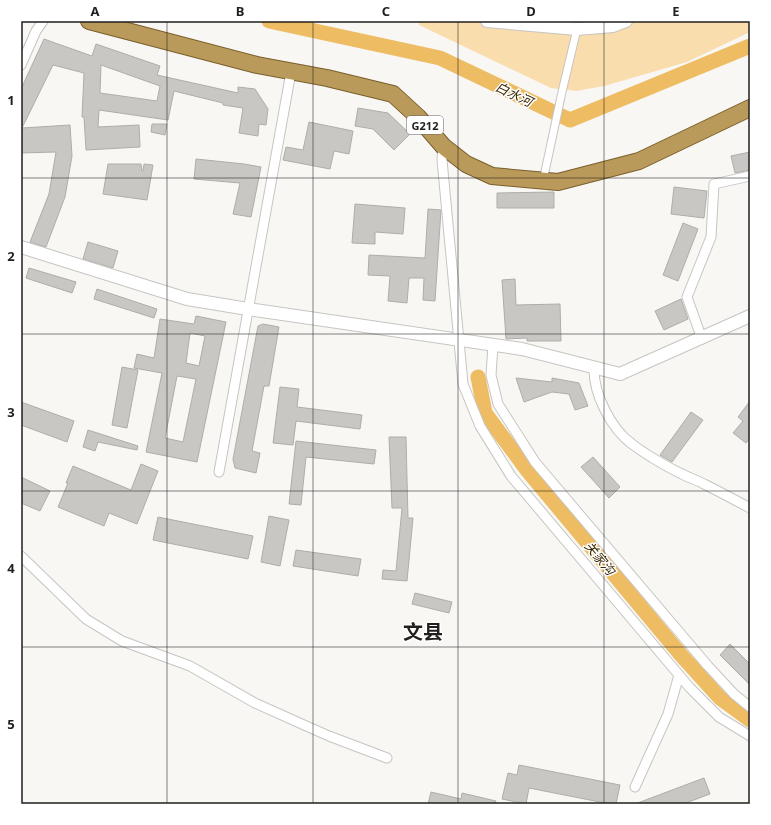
<svg xmlns="http://www.w3.org/2000/svg" width="771" height="825" font-family="'Noto Sans','Noto Sans SC',sans-serif">
  <style>
    .green { fill: #f9ddad }
    .lines { fill: none; stroke-linecap: round; stroke-linejoin: round }
    .river { stroke: #edbc63; stroke-width: 15 }
    .building { fill: #c9c7c4; stroke: #afadaa; fill-rule: evenodd }
    .pedestrian-casing { stroke: #c7c5c2; stroke-width: 9 }
    .minor-casing { stroke: #c7c5c2; stroke-width: 11 }
    .tertiary-casing { stroke: #c7c5c2; stroke-width: 14 }
    .trunk-casing { stroke: #795f2a; stroke-width: 18 }
    .pedestrian { stroke: #fff; stroke-width: 7 }
    .minor { stroke: #fff; stroke-width: 9 }
    .tertiary { stroke: #fff; stroke-width: 12 }
    .trunk { stroke: #ba9a5a; stroke-width: 16 }
    .grid { fill: none; stroke: #201f1e; stroke-width: 1; stroke-opacity: 0.55 }
    .labels { text-anchor: middle; dominant-baseline: central; stroke-width: 3; stroke-linejoin: round; paint-order: stroke }
    .shield { fill: #fff; stroke: #636262; stroke-width: 1 }
    .shield-label { font-size: 11px; font-weight: bold; fill: #201f1e }
    .water-label { font-size: 13px; font-style: italic; fill: #382500; stroke: #fff }
    .town-label { font-size: 20px; font-weight: bold; fill: #201f1e; stroke: #fff }
    .neatline { fill: none; stroke: #201f1e; stroke-width: 1.5 }
    .grid-label { font-size: 13px; text-anchor: middle; font-weight: bold; fill: #201f1e }
  </style>
  <rect width="100%" height="100%" fill="#f9f7f4"/>
  <path class="green" d="M419 21H506L547 25 583 21H750V32L687 62 604 86 576 91 551 88 419 25Z"/>
  <g class="lines">
    <g class="river">
      <path d="M269 21 440 58 570 120 750 46"/>
      <path d="M478 377 485 413 527 470 681 655 720 698 750 720"/>
    </g>
  </g>
  <g class="building">
    <path d="M44 39 92 56 96 44 160 66 157 75 238 93V87L255 89 268 109 266 125 259 124 258 136 239 133 243 108 223 105V103L174 91 168 120 99 110 98 127 139 125 140 147 86 150 84 117H82L84 73 53 65 22 128 70 125 72 156 65 197 46 247 30 242 49 194 56 152 21 153V89ZM101 65 160 86 157 101 100 93Z"/>
    <path d="M358 108 388 113 410 134 394 150 373 129 355 126Z"/>
    <path d="M309 122 353 131 349 154 334 151 330 169 283 160 286 147 303 150Z"/>
    <path d="M152 124H167L165 135 151 132Z"/>
    <path d="M750 152V170L735 173 731 156Z"/>
    <path d="M196 159 244 164 261 167 251 217 233 214 240 183 194 179Z"/>
    <path d="M108 164H141L142 171H143L144 164 153 165 147 200 103 194Z"/>
    <path d="M674 187 707 191 704 218 671 214Z"/>
    <path d="M554 192V208H497V193Z"/>
    <path d="M355 204 405 208 403 234 375 232V244L352 243Z"/>
    <path d="M428 209 441 210 435 301 423 300 424 278H409L407 303 388 301 390 276 368 275 369 255 425 258Z"/>
    <path d="M683 223 698 229 678 281 663 275Z"/>
    <path d="M88 242 118 251 113 268 83 259Z"/>
    <path d="M29 268 76 282 72 293 26 278Z"/>
    <path d="M515 279 516 305 560 304 561 341H527V338L506 339 502 280Z"/>
    <path d="M97 289 157 309 154 318 94 299Z"/>
    <path d="M681 299 688 319 664 330 655 311Z"/>
    <path d="M196 316 226 322 197 462 146 452 162 373 134 368 137 354 154 358 160 319 194 324ZM190 333 205 336 199 366 186 363ZM177 376 196 379 183 442 165 438Z"/>
    <path d="M263 324 279 327 269 386H264L252 451 260 453 256 473 235 468 233 459 258 326Z"/>
    <path d="M122 367 138 370 127 428 112 425Z"/>
    <path d="M516 378 552 382V378L579 383 588 406 575 410 569 394 552 392 524 402Z"/>
    <path d="M280 387 299 389 297 407 362 415 360 429 296 421 293 445 273 443Z"/>
    <path d="M750 401V438L746 443 733 433 743 421 738 417Z"/>
    <path d="M21 402 74 421 67 442 21 425Z"/>
    <path d="M691 412 703 420 672 462 660 455Z"/>
    <path d="M88 430 138 446 137 450 98 442 95 451 83 447Z"/>
    <path d="M389 437H406L408 518H413L407 581 382 579 383 570 396 571 402 508H392Z"/>
    <path d="M296 441 376 450 374 464 306 457 301 505 289 504Z"/>
    <path d="M593 457 620 487 609 498 581 467Z"/>
    <path d="M141 464 158 471 137 524 109 513 104 526 58 507 68 483H66L73 466 131 490Z"/>
    <path d="M21 477 50 491 40 511 21 503Z"/>
    <path d="M269 516 289 520 280 566 261 562Z"/>
    <path d="M158 517 253 536 248 559 153 540Z"/>
    <path d="M296 550 361 559 358 576 293 566Z"/>
    <path d="M415 593 452 602 449 613 412 604Z"/>
    <path d="M730 644 750 664V685L720 655Z"/>
    <path d="M519 765 620 785 616 804H610L529 788 526 804 502 799 508 773 517 775Z"/>
    <path d="M704 778 710 794 683 804H635Z"/>
    <path d="M431 792 461 799 462 793 496 801 495 804H428Z"/>
  </g>
  <g class="lines">
    <g class="pedestrian-casing">
      <path id="pedestrian" d="M543 181 562 92 577 29"/>
    </g>
    <g class="minor-casing">
      <g id="minor">
        <path d="M21 65 36 31 43 21"/>
        <path d="M443 146 442 160 463 384 480 426 511 476 690 688 719 717 750 736"/>
        <path d="M702 339 687 297 711 237 714 184 750 176"/>
        <path d="M493 345 491 375 498 404 535 462 708 666 734 694 750 707"/>
        <path d="M594 367C593 393 611 429 632 444 645 454 667 467 682 474 689 478 697 480 704 484 720 492 735 500 750 508"/>
        <path d="M219 472 291 72"/>
        <path d="M21 556 86 619 122 641 190 666 255 703 304 725 329 736 387 758"/>
        <path d="M635 787 668 714 679 675"/>
      </g>
    </g>
    <g class="tertiary-casing">
      <g id="tertiary">
        <path d="M487 21 577 29 613 26 626 21"/>
        <path d="M21 247 187 299 248 309 522 349 620 374 750 316"/>
      </g>
    </g>
    <g class="trunk-casing">
      <path id="trunk" d="M89 21 257 65 327 78 393 94 418 117 443 146 466 164 492 176 558 182 639 161 750 108"/>
    </g>
    <use href="#pedestrian" class="pedestrian"/>
    <use href="#minor" class="minor"/>
    <use href="#tertiary" class="tertiary"/>
    <use href="#trunk" class="trunk"/>
  </g>
  <path class="grid" d="M167 21V804M313 21V804M458 21V804M604 21V804M21 178H750M21 334H750M21 491H750M21 647H750"/>
  <g class="labels">
    <rect class="shield" x="407" y="116" width="36" height="18" rx="3"/>
    <g class="shield-label">
      <text x="425" y="125">G212</text>
    </g>
    <g class="water-label">
      <text transform="translate(514 94) rotate(26)">白水河</text>
      <text transform="translate(600 558) rotate(50)">关家沟</text>
    </g>
    <g class="town-label">
      <text x="423" y="631">文县</text>
    </g>
  </g>
  <rect width="771" height="825" fill="none" stroke="#ffffff" stroke-width="44"/>
  <rect x="22" y="22" width="727" height="781" class="neatline"/>
  <g class="grid-label">
    <text x="95" y="16">A</text>
    <text x="240" y="16">B</text>
    <text x="386" y="16">C</text>
    <text x="531" y="16">D</text>
    <text x="676" y="16">E</text>
    <text x="11" y="105">1</text>
    <text x="11" y="261">2</text>
    <text x="11" y="417">3</text>
    <text x="11" y="573">4</text>
    <text x="11" y="729">5</text>
  </g>
</svg>
